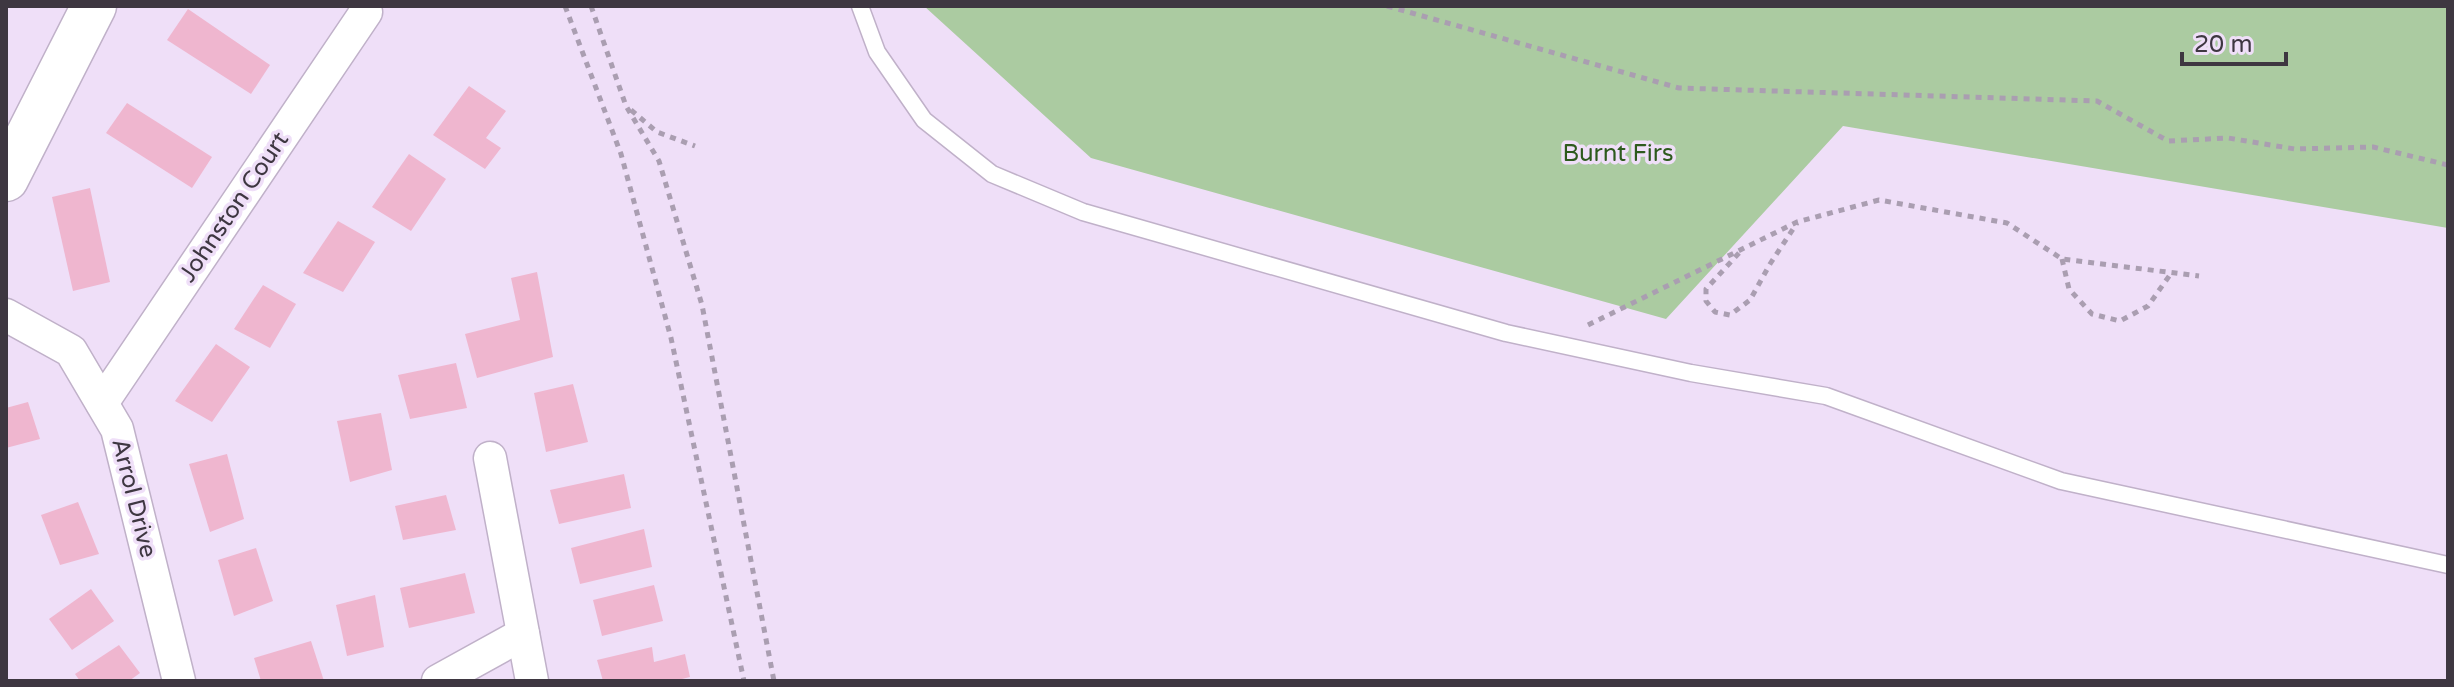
<svg xmlns="http://www.w3.org/2000/svg" width="2454" height="687" font-family="'Varela Round',sans-serif">
  <style>
    .green { fill: #abcba1 }
    .building { fill: #efb6cf }
    .lines { fill: none; stroke-linecap: round; stroke-linejoin: round }
    .lane-casing { stroke: #c0b1c9; stroke-width: 19 }
    .street-casing { stroke: #c0b1c9; stroke-width: 35 }
    .secondary-casing { stroke: #c0b1c9; stroke-width: 47 }
    .path { stroke: #aa9eb1; stroke-width: 5; stroke-dasharray: 6 6; stroke-linecap: butt }
    .lane { stroke: #fff; stroke-width: 16 }
    .street { stroke: #fff; stroke-width: 32 }
    .secondary { stroke: #fff; stroke-width: 44 }
    .labels { text-anchor: middle; dominant-baseline: central; stroke-width: 7; stroke-linejoin: round; paint-order: stroke }
    .park-label { font-size: 24px; fill: #2d5a1d; stroke: #efdff8 }
    .street-label { font-size: 24px; fill: #3e3741; stroke: #efdff8 }
  </style>
  <rect width="100%" height="100%" fill="#efdff8"/>
  <path class="green" d="M924 6H2448V228L1843 126 1666 319 1091 158Z"/>
  <g class="building">
    <path d="M188 9 270 65 251 94 167 40Z"/>
    <path d="M469 86 506 111 486 138 501 148 485 169 433 135Z"/>
    <path d="M127 103 212 157 192 188 106 133Z"/>
    <path d="M409 154 446 179 411 231 372 207Z"/>
    <path d="M90 188 110 282 73 291 52 197Z"/>
    <path d="M338 221 375 242 343 292 303 273Z"/>
    <path d="M537 272 553 357 477 378 465 334 520 320 511 278Z"/>
    <path d="M263 285 296 304 270 348 234 329Z"/>
    <path d="M216 344 250 367 212 422 175 401Z"/>
    <path d="M456 363 467 408 410 419 398 375Z"/>
    <path d="M573 384 588 442 546 452 534 393Z"/>
    <path d="M28 402 40 439 6 448V408Z"/>
    <path d="M381 413 392 470 350 482 337 421Z"/>
    <path d="M227 454 244 519 210 532 189 464Z"/>
    <path d="M624 474 631 508 559 524 550 490Z"/>
    <path d="M446 495 456 530 403 540 395 506Z"/>
    <path d="M78 502 99 554 60 565 41 515Z"/>
    <path d="M644 529 652 567 580 584 571 548Z"/>
    <path d="M256 548 273 601 234 616 218 560Z"/>
    <path d="M465 573 475 613 409 628 400 588Z"/>
    <path d="M654 585 663 621 602 636 593 600Z"/>
    <path d="M91 589 114 621 72 650 49 619Z"/>
    <path d="M375 595 384 647 347 656 336 605Z"/>
    <path d="M311 641 324 681H261L254 658Z"/>
    <path d="M119 645 140 673 129 681H80L75 674Z"/>
    <path d="M652 647 654 662 685 654 690 677 674 681H603L597 660Z"/>
  </g>
  <g class="lines">
    <g class="lane-casing">
      <path id="lane" d="M860 6 877 52 924 120 992 174 1083 212 1506 333 1691 373 1826 396 2061 481 2448 565"/>
    </g>
    <g class="street-casing">
      <g id="street">
        <path d="M6 315 71 351 117 429 179 681"/>
        <path d="M102 403 366 12"/>
        <path d="M490 458 532 681"/>
        <path d="M438 681 523 634"/>
      </g>
    </g>
    <g class="secondary-casing">
      <path id="secondary" d="M6 179 94 6"/>
    </g>
    <g class="path">
      <path d="M565 6 621 154 671 338 744 681"/>
      <path d="M591 6 626 106 659 161 702 305 774 681"/>
      <path d="M1387 6 1679 88 2097 101 2168 141 2228 138 2295 149 2373 147 2448 165"/>
      <path d="M631 110 657 132 695 146"/>
      <path d="M1739 253 1706 289V301L1715 312 1730 315 1750 300 1770 264 1797 223"/>
      <path d="M2062 259 2069 289 2092 314 2120 321 2148 306 2172 272"/>
      <path d="M1588 325 1797 222 1879 200 2007 223 2062 259 2199 276"/>
    </g>
    <use href="#lane" class="lane"/>
    <use href="#street" class="street"/>
    <use href="#secondary" class="secondary"/>
  </g>
  <g class="labels">
    <g class="park-label">
      <text x="1618" y="153">Burnt Firs</text>
    </g>
    <g class="street-label">
      <text transform="translate(234 207) rotate(-56)">Johnston Court</text>
      <text transform="translate(134 498) rotate(76)">Arrol Drive</text>
    </g>
  </g>
  <rect width="2454" height="687" fill="none" stroke="#3e3741" stroke-width="16"/>
  <path d="M2182 52v12h104v-12" fill="none" stroke="#3e3741" stroke-width="4"/>
  <text x="2194" y="52" font-size="24" fill="#3e3741" stroke="#efdff8" stroke-width="6" paint-order="stroke">20 m</text>
</svg>
